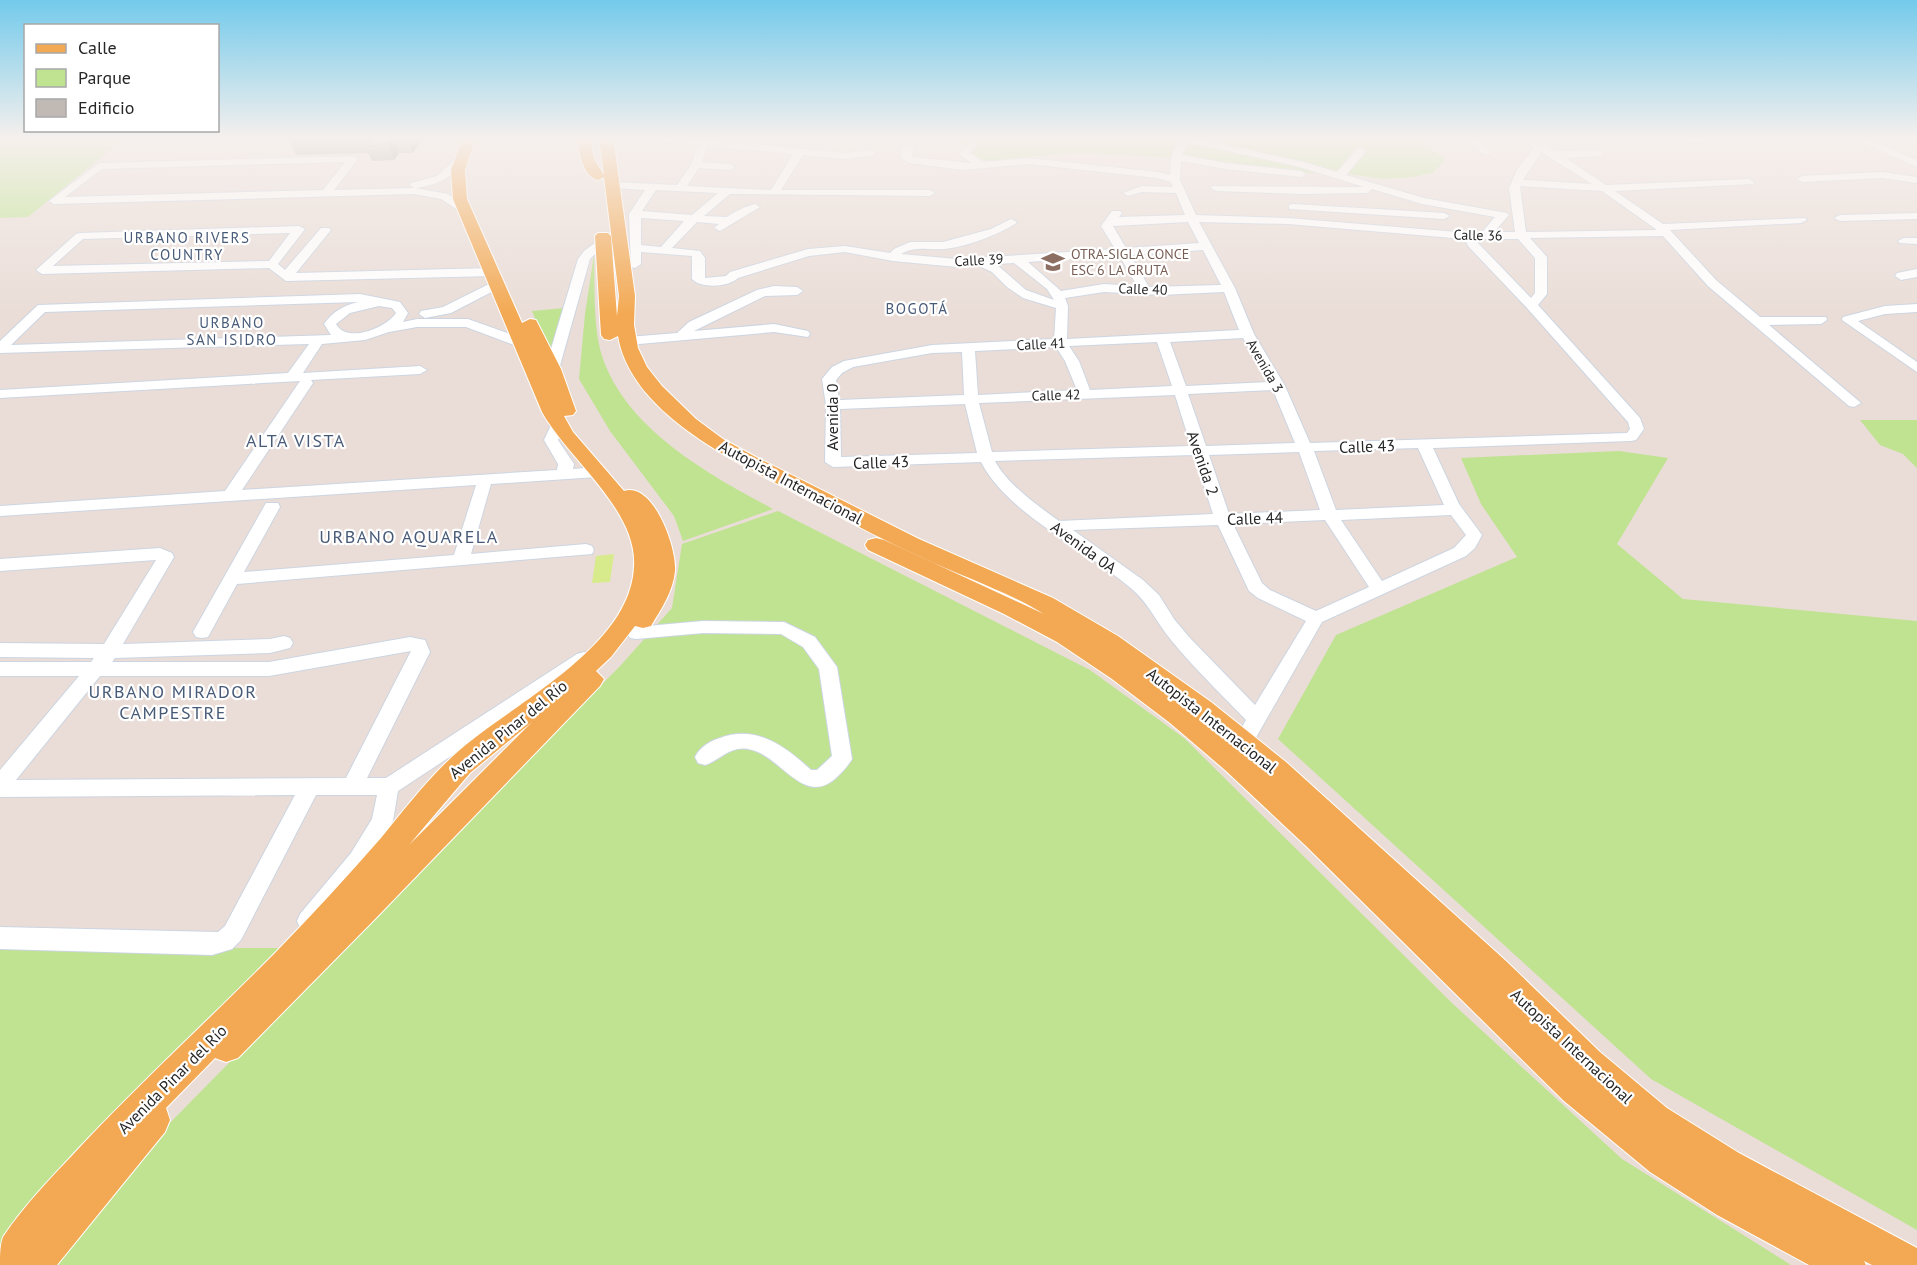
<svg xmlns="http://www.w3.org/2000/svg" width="1917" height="1265" font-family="'PT Sans',sans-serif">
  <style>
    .green { fill: #bfe391 }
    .pitch { fill: #d8eb8c }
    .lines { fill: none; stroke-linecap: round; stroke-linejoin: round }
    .minor-casing { stroke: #ccd5e1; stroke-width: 2 }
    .major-casing { stroke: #fff; stroke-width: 2 }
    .minor { fill: #fff; fill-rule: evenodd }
    .major { fill: #f3a953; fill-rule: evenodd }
    .wall { fill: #a69f9a }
    .shaded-wall { fill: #87827d }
    .building { fill: #c1b9b3; stroke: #87827d; stroke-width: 1.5 }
    .labels { text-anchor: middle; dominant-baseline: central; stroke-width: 4.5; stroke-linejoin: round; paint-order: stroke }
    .far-street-label { font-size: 14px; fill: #262626; stroke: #fff }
    .far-education-label { font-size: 14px; fill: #785e54; stroke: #fff; text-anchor: start }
    .far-neighbourhood-label { font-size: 15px; letter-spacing: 1.5px; fill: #475a77; stroke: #fff }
    .street-label { font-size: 16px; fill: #262626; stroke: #fff }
    .neighbourhood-label { font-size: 18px; letter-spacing: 1.5px; fill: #475a77; stroke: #fff }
  </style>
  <rect width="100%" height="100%" fill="#eaddd7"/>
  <g class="green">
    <path d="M0 137H126L28 217 0 218Z"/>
    <path d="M968 137H1426L1421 140V144L1437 153 1445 160 1433 173 1412 177 1383 179 1349 174 1284 172 1178 158 1095 153H1066L990 161 970 156 963 149Z"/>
    <path d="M594 254C595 285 593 319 600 349 621 427 708 474 773 509L683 541 674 516 610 431 579 379 585 314Z"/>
    <path d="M564 308 550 354 532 311Z"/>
    <path d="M1860 420H1917V468L1903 454 1880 445Z"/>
    <path d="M1619 451 1668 458 1617 544 1683 599 1917 621V1230L1651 1079 1278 739 1336 635 1517 557 1481 504 1461 458Z"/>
    <path d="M778 511 1090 670 1184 738 1453 1004 1622 1159 1791 1265H51L89 1205 621 665 672 608 682 544Z"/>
    <path d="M281 948 54 1190 0 1261V949Z"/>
  </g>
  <path class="pitch" d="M614 554 610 582 592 583 596 556Z"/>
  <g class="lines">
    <g class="minor-casing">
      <g id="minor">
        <path d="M611 137H671L700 139 701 137H711L710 140 845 153 871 150 875 151V155L845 159 803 155 781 190H930L935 193 930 196 730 194 704 216 727 217C736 211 744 207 755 204L760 207 720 231 714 228 719 224 697 222 672 248 700 251 705 258V278L726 276 730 272 808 249 845 246 890 253 894 249 910 242H943L991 229 1011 219 1017 222 1015 224C997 235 964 248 943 249 927 250 916 246 901 254L957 259 1115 249 1101 226 1112 211H1120L1122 213 1119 217 1185 215 1176 193 1142 192 1128 196 1123 193 1142 186 1173 187 1171 182 1157 178 1028 164 963 170 909 163 901 158 903 145 912 137H922L913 146 912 157 972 163 959 154 972 142 977 145 970 153 984 162 1028 158 1158 172 1170 175 1171 157 1179 140 1173 137H1189L1303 162 1337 172 1357 149 1361 148 1366 151 1346 175 1424 198 1507 213 1509 215 1494 232H1515L1509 188 1517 170 1534 147 1523 137H1533C1561 161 1571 146 1602 151V155L1598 156 1566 158 1606 185 1749 179 1754 182 1753 184 1615 191 1663 224 1805 218 1807 220 1801 223 1670 230 1716 280 1760 317H1826L1827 320 1821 324 1769 325 1861 403 1854 407 1849 406 1708 286 1663 236 1530 238 1547 257V294L1538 305 1640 418 1644 429 1636 440 1631 441 1433 448 1459 504 1482 535 1475 548 1466 556 1322 622 1250 748 1243 750 1236 748 1233 742 1246 720C1221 694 1194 668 1171 640 1157 623 1149 604 1133 590 1088 550 1008 515 981 462L833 467 825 462 826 405 822 379 832 367 844 361 932 345 1054 339 1056 308 1023 298 1007 287 992 272 977 265 957 267 893 261 845 252 809 256 738 278C729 287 701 289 692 279V256L641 252V264L635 268 631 267 629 214 645 190 613 188 608 185 613 182 677 185 691 165 698 145 654 141 613 142 608 139ZM1188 142 1300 167 1364 187 1212 186 1211 188 1216 191 1301 194 1367 193 1372 189 1422 204 1495 217 1482 232 1470 233 1288 218 1196 215 1180 180 1181 161 1225 169 1301 177 1306 174 1301 171 1225 163 1182 155ZM708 146 793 154 771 190 687 186 699 168 730 170 735 167 730 164 702 162ZM1541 152 1592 184 1523 180ZM1520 186 1602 191 1657 230 1526 232ZM656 190 718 193 692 215 642 211ZM641 218 684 221 661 247 641 245ZM1188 222 1199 243 1126 248 1113 226ZM1199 222 1288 224 1465 239 1468 246 1527 308 1628 422 1630 429 1627 433 1310 443 1285 386 1254 334 1235 288ZM1477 239H1518L1535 258V293L1531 298 1478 243ZM1203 250 1221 285 1149 287 1130 255ZM1119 255 1137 286 1104 284 1061 291 1028 262ZM1014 263 1047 289 1054 300 1026 290 996 264ZM1104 292 1161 295 1224 292 1239 330 1067 339 1068 306 1065 298ZM1243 338 1269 382 1186 386 1170 342ZM1157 342 1172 386 1090 390 1079 361 1069 346ZM1056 347 1065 361 1077 390 978 395 975 351ZM962 352 964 395 839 400 836 380 842 373 853 367 932 353ZM1273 390 1295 443 1206 446 1188 394ZM1175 395 1191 446 992 452 979 403ZM965 404 977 453 841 457 840 409ZM1418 448 1444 505 1336 510 1314 451ZM1299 452 1320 510 1229 514 1209 455ZM1194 455 1213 514 1059 521C1037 505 1008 485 995 461ZM1451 515 1466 535 1454 548 1382 581 1341 520ZM1325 520 1369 587 1316 611 1270 590 1262 583 1233 524ZM1218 525 1249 591 1258 598 1306 621 1255 705 1190 638 1174 619 1159 595 1143 580 1073 530Z"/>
        <path d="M1468 137H1478L1491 152 1490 154H1482Z"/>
        <path d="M1678 137H1723C1713 143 1687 145 1678 137Z"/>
        <path d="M1850 137H1862L1917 160V167Z"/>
        <path d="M1883 137 1917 139V145Z"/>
        <path d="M353 156 358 159 334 190 414 188 410 185 411 183 437 176 456 158H464L465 160C452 178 438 185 416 188L448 194 470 210 469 212H461L441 199 414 194 54 204 49 201 99 163ZM345 162 323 190 65 197 102 169Z"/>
        <path d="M1882 172 1917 177V183L1882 178 1802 182 1797 179 1802 176Z"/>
        <path d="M1293 204 1444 213 1450 216 1444 219 1289 209V205Z"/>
        <path d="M1917 213V219L1840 221 1834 218 1840 215Z"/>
        <path d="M299 226 305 229 278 264 285 270 321 228H329L331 230 296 273 492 268 498 272 492 276 286 281 269 268 42 274 36 270 76 234 80 233ZM290 233 269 261 53 266 83 239Z"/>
        <path d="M603 237 609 240 590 259 559 369 557 372H547L545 369 578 259 584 251Z"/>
        <path d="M1904 238H1917V244L1900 243 1898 241Z"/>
        <path d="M1917 269V277L1901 280 1895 276 1897 273Z"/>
        <path d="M497 280 503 284 501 287 451 313 425 318 419 314 421 311 443 307Z"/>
        <path d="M774 286 797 287 803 291 797 295 765 296 694 331 774 324 808 331 810 334 808 337 774 332 628 345 621 341 628 337 677 333 689 322 757 290Z"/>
        <path d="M360 294 400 302 408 313 403 322 417 319H468L527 340 529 343 522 347 517 346 466 327H417L389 332 365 340 322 344 303 373 420 366 427 370 420 374 311 380 313 383 242 490 557 470 558 464 544 440 553 421 558 420 565 424 558 440 574 464 573 469 597 467 605 472 597 477 491 484 471 554 586 544 592 546 594 550 592 554 237 584 208 637 202 638 196 637 193 632 266 503H278L280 507 244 572 454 555 476 485 0 516V506L225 491 300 381 0 398V390L288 373 309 344 0 353V341L38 305ZM358 302C343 306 333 311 324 324L331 335 11 345 45 312ZM379 306 392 308 396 313C386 328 347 344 336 324L350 313Z"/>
        <path d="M1917 304V312L1885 314 1858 321 1917 362V372L1842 320 1843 317 1885 306Z"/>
        <path d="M160 548 172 553 174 557 123 644 270 639 284 636 290 638 293 643 290 648 270 653 115 658 112 662H269L410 637 425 640 430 652 367 778H386L577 654 584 652 591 654 593 659 591 664 398 791 393 821 367 867 316 928 308 931 300 928 297 921 300 914 351 853 372 819 377 795H316L241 940 232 949 212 955 0 949V927L218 932 225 926 295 795 0 797V770L79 676H0V662H91L94 658 0 657V643L104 644 156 560 0 571V559ZM411 651 346 778 16 780 100 676H269Z"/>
        <path d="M703 621 784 622 815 637 837 667 852 759C848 766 843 771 837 777 803 809 781 754 748 749 729 746 721 760 705 765L698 763 695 757C700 747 710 741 720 738 756 724 786 747 811 770H817L832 756 819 669 803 647 781 634 703 633 636 639 630 638 627 633 630 628 636 627Z"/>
      </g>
    </g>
    <g class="major-casing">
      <g id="major">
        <path d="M463 137H476L465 170 467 199 522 323 530 319 536 320 561 369 576 411 573 415 564 416 573 432 624 491C653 481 677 548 675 571 673 592 661 609 651 626L643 628 635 626 611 657 596 671 604 679 600 686 375 919 238 1058 226 1062 215 1058 166 1108 170 1120 165 1132 57 1265H0C0 1256 0 1245 3 1237 25 1204 54 1175 81 1146 144 1079 212 1017 276 952 312 915 347 877 381 838 404 810 426 781 453 756 508 705 630 650 634 567 638 510 569 460 542 412L453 199 451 170ZM532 722 409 845 470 773Z"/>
        <path d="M577 137H590L594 159 604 175 599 137H613L635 296 634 325 638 348 647 367 662 386 696 419 723 439 754 456 919 539 1053 598 1118 636 1211 702 1286 762 1506 961 1600 1052 1667 1108 1739 1153 1917 1248V1265H1872L1864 1261 1866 1265H1809L1717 1215 1650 1172 1564 1101 1305 845 1225 770 1170 723 1112 679 1057 642 1004 614 868 550 865 545 868 540 876 538 884 540 1044 614C1006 591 961 576 921 557 878 538 837 515 795 493 734 461 631 413 618 336L610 340 604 339 601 335 595 236 598 233H608L611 236 617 316 619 296 604 177 598 180C582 176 579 151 577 137Z"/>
      </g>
    </g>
    <use href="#minor" class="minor"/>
    <use href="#major" class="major"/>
  </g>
  <path class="wall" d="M292 137H424L413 153H399L394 160 372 161 368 153 296 155 289 140Z"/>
  <g class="shaded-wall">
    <path d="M407 137H424L413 153Z"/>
    <path d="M393 138 399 153 394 160 388 145Z"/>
  </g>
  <path class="building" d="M292 137H408H407L393 138 388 145 365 146 372 138 289 140Z"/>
  <linearGradient id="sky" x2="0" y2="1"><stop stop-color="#73caeb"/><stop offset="0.44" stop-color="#f6f0ed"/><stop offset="1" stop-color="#f6f0ed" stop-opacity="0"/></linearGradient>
  <rect width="1917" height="314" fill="url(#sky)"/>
  <defs>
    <g id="school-bare" transform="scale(1.8)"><path d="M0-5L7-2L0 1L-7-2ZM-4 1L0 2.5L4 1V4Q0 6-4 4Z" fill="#8d6e63" stroke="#fff" stroke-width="2.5" paint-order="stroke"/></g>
  </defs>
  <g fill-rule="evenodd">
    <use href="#school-bare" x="1053" y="262"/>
  </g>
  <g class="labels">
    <g class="far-street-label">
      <text transform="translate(1478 235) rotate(1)">Calle 36</text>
      <text transform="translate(979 260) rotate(-3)">Calle 39</text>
      <text transform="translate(1143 289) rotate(2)">Calle 40</text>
      <text transform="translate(1041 344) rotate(-3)">Calle 41</text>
      <text transform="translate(1265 366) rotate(60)">Avenida 3</text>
      <text transform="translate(1056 395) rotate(-2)">Calle 42</text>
    </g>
    <g class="far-education-label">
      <text x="1071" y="254">OTRA-SIGLA CONCE<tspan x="1071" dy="16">ESC 6 LA GRUTA</tspan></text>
    </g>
    <g class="far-neighbourhood-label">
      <text x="187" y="237">URBANO RIVERS<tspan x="187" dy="17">COUNTRY</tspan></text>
      <text x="917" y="308">BOGOTÁ</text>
      <text x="232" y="322">URBANO<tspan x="232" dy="17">SAN ISIDRO</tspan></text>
    </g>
    <g class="street-label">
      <text transform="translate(832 417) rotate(-90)">Avenida 0</text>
      <text transform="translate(1367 446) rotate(-2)">Calle 43</text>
      <text transform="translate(881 462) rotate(-2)">Calle 43</text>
      <text transform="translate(1203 463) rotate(71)">Avenida 2</text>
      <text transform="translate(791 482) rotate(28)">Autopista Internacional</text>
      <text transform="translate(1255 518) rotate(-2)">Calle 44</text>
      <text transform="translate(1084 547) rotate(36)">Avenida 0A</text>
      <text transform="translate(1212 720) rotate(38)">Autopista Internacional</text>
      <text transform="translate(508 729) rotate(-39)">Avenida Pinar del Río</text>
      <text transform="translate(1572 1046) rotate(43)">Autopista Internacional</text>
      <text transform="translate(172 1079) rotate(-45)">Avenida Pinar del Río</text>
    </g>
    <g class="neighbourhood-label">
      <text x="296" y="440">ALTA VISTA</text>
      <text x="409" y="536">URBANO AQUARELA</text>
      <text x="173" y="691">URBANO MIRADOR<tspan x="173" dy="21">CAMPESTRE</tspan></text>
    </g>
  </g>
  <rect x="24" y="24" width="195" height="108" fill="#ffffff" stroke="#a8a8a8" stroke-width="1.5"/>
  <rect x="36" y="44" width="30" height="9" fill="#f3a953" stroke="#a8a8a8" stroke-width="1.5"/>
  <text x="78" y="54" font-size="18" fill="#262626">Calle</text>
  <rect x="36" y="69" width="30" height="18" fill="#bfe391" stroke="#a8a8a8" stroke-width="1.5"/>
  <text x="78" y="84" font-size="18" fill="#262626">Parque</text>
  <rect x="36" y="99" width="30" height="18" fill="#c1b9b3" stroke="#a8a8a8" stroke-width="1.5"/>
  <text x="78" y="114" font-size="18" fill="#262626">Edificio</text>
</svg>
